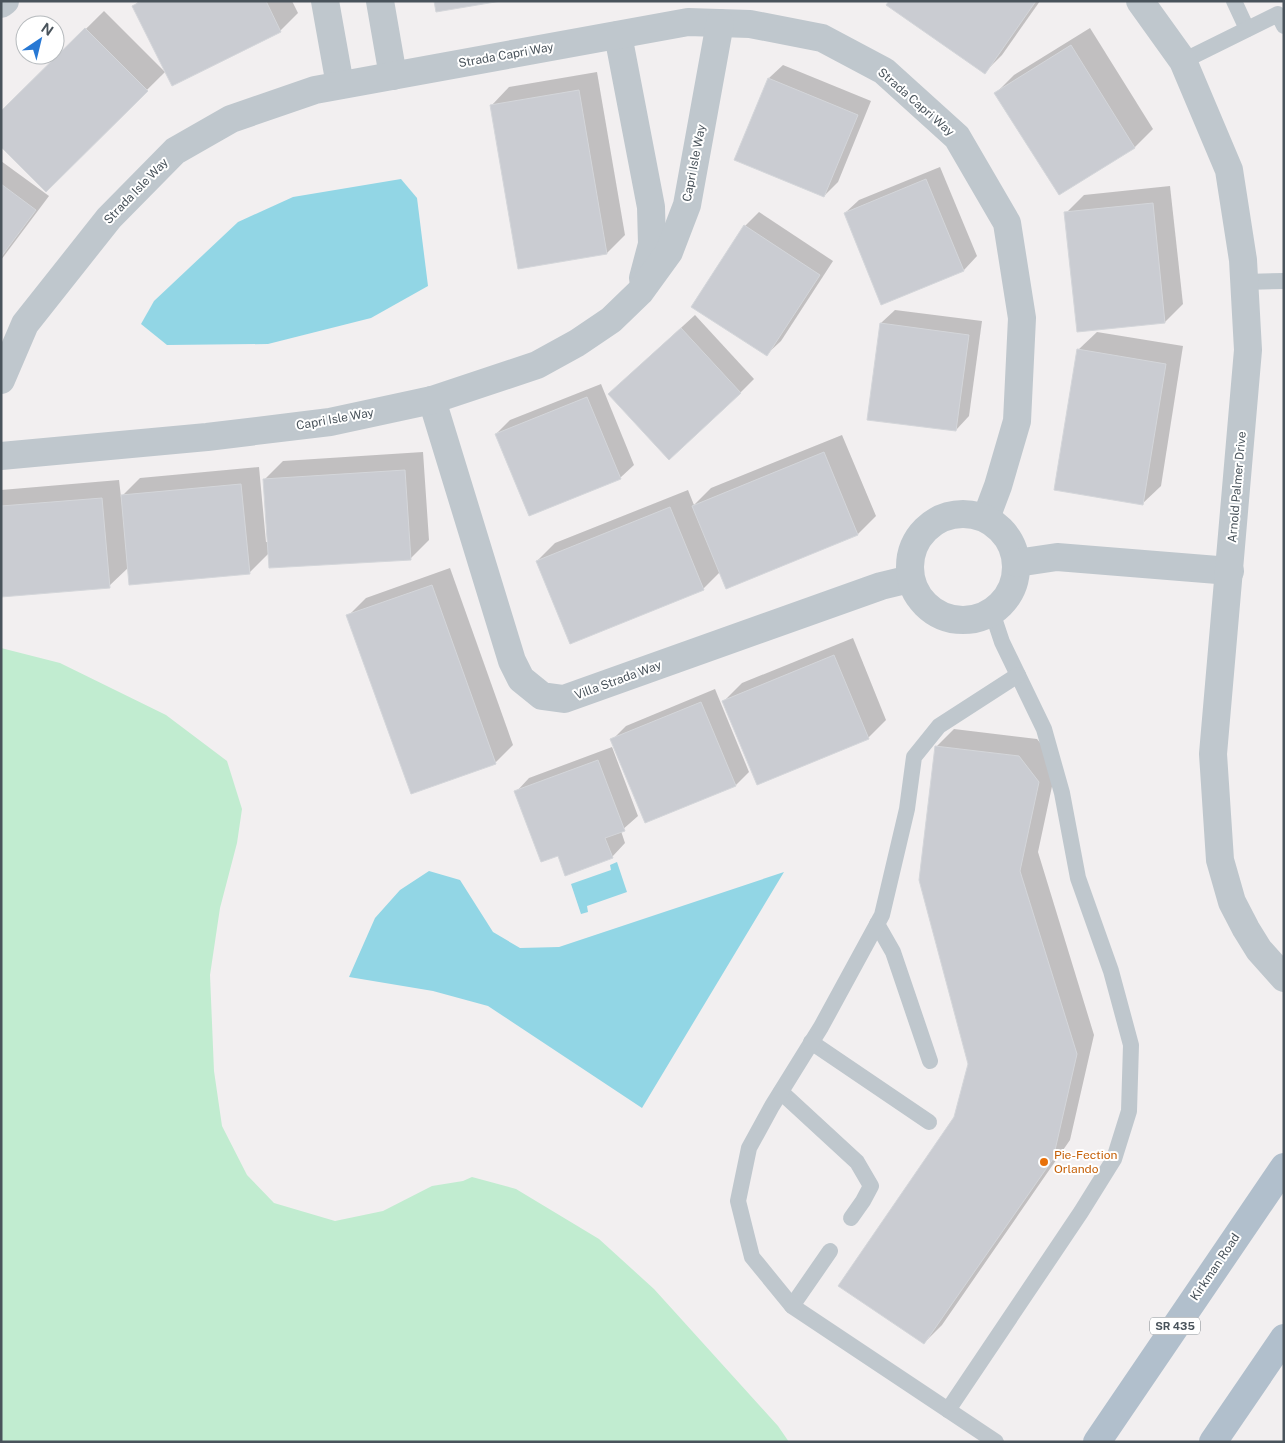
<svg xmlns="http://www.w3.org/2000/svg" width="1285" height="1443" font-family="'Public Sans',sans-serif">
  <style>
    .green { fill: #c1ecd0 }
    .water { fill: #92d6e5 }
    .shadow { fill: #0003 }
    .building { fill: #caccd2; stroke: #d4d6da }
    .lines { fill: none; stroke-linecap: round; stroke-linejoin: round }
    .service { stroke: #bfc7cd; stroke-width: 16 }
    .minor { stroke: #bfc7cd; stroke-width: 28 }
    .tertiary { stroke: #bfc7cd; stroke-width: 28 }
    .primary { stroke: #b1bfcc; stroke-width: 28 }
    .food-dot { fill: #e8710a; stroke: #fff; stroke-width: 2 }
    .labels { text-anchor: middle; dominant-baseline: central; stroke-width: 4; stroke-linejoin: round; paint-order: stroke }
    .shield { fill: #fff; stroke: #80878c; stroke-width: 1 }
    .shield-label { font-size: 11px; font-weight: bold; fill: #49535b }
    .street-label { font-size: 12px; fill: #49535b; stroke: #fff }
    .food-label { font-size: 12px; fill: #c56008; stroke: #fff; text-anchor: start }
  </style>
  <rect width="100%" height="100%" fill="#f2eff0"/>
  <path class="green" d="M1 648 60 663 166 715 227 761 242 809 237 843 220 908 210 975 214 1071 222 1126 247 1175 274 1203 335 1221 383 1211 432 1186 463 1181 472 1177 516 1189 599 1239 654 1289 778 1426 789 1442H1Z"/>
  <g class="water">
    <path d="M401 179 417 198 428 286 371 318 268 344 167 345 141 324 154 301 238 222 293 197Z"/>
    <path d="M617 862 627 892 587 906 588 912 581 914 571 884 611 870 610 865Z"/>
    <path d="M429 871 460 880 493 932 520 948 559 947 784 872 642 1108 488 1006 433 991 349 977 375 918 400 890Z"/>
  </g>
  <g class="shadow">
    <path d="M139 1H292L298 13 280 31 134 6Z"/>
    <path d="M890 1H1040L1002 55 985 72Z"/>
    <path d="M104 11 165 72 46 190 1 113Z"/>
    <path d="M1090 28 1153 129 1135 147 1059 194 996 93 1014 75Z"/>
    <path d="M783 65 871 101 838 182 824 196 736 159 769 78Z"/>
    <path d="M597 72 625 235 607 253 491 106 509 87Z"/>
    <path d="M1 161 49 196 1 260Z"/>
    <path d="M940 167 977 256 964 270 845 213 859 200Z"/>
    <path d="M1170 186 1183 304 1165 322 1066 213 1084 195Z"/>
    <path d="M759 212 833 261 781 341 767 354 745 226Z"/>
    <path d="M895 310 982 321 969 416 956 430 881 323Z"/>
    <path d="M695 315 754 379 740 393 623 381Z"/>
    <path d="M1097 332 1183 346 1161 486 1142 504 1078 350Z"/>
    <path d="M601 384 634 465 620 478 496 434 510 420Z"/>
    <path d="M842 435 876 516 858 534 727 588 720 572 703 589 537 561 555 543 688 490 694 505 711 488Z"/>
    <path d="M423 452 429 540 411 558 269 553 249 573 129 567 109 586 1 595V490L119 480 121 497 140 478 259 467 266 542H269L265 479 283 461Z"/>
    <path d="M450 568 513 745 495 763 348 616 366 598Z"/>
    <path d="M853 638 886 720 868 738 724 701 742 683Z"/>
    <path d="M715 689 749 772 736 785 612 740 626 726Z"/>
    <path d="M954 729 1037 739 1057 763 1038 852 1094 1035 1070 1140 942 1325 924 1343 955 1117 970 1064 936 747Z"/>
    <path d="M612 747 638 816 621 831 625 843 612 857 559 854 516 792 529 778Z"/>
  </g>
  <g class="building">
    <path d="M142 1H266L281 32 172 86 132 6Z"/>
    <path d="M434 1H501L436 12Z"/>
    <path d="M889 1H1036L985 74 886 5Z"/>
    <path d="M85 28 148 91 46 192 1 147V111Z"/>
    <path d="M1071 45 1135 148 1059 195 994 93Z"/>
    <path d="M768 78 858 115 824 197 734 160Z"/>
    <path d="M579 90 607 254 518 269 490 105Z"/>
    <path d="M926 179 964 271 881 305 844 213Z"/>
    <path d="M1 184 36 210 1 257Z"/>
    <path d="M1153 203 1165 323 1077 332 1064 212Z"/>
    <path d="M744 225 820 275 767 356 691 307Z"/>
    <path d="M880 323 969 335 956 431 867 420Z"/>
    <path d="M681 328 741 393 669 460 608 394Z"/>
    <path d="M1077 349 1166 364 1143 505 1054 490Z"/>
    <path d="M587 397 621 479 529 516 495 434Z"/>
    <path d="M824 452 858 535 726 589 692 506Z"/>
    <path d="M405 470 411 560 269 568 263 479Z"/>
    <path d="M241 484 250 574 129 585 121 495Z"/>
    <path d="M102 498 110 588 1 597V506Z"/>
    <path d="M670 507 704 590 570 644 536 561Z"/>
    <path d="M432 585 496 764 411 794 346 615Z"/>
    <path d="M834 655 869 739 757 785 722 701Z"/>
    <path d="M701 702 736 786 645 823 610 739Z"/>
    <path d="M935 746 1019 756 1039 782 1020 871 1077 1054 1053 1159 924 1344 838 1286 954 1117 968 1064 919 880Z"/>
    <path d="M598 760 625 831 605 838 613 858 565 876 558 856 541 862 514 791Z"/>
  </g>
  <g class="lines">
    <g class="service">
      <path d="M1234 1 1247 29"/>
      <path d="M1183 61 1278 14 1284 26"/>
      <path d="M1244 282 1284 281"/>
      <path d="M877 924 893 952 930 1061"/>
      <path d="M811 1042 929 1122"/>
      <path d="M781 1092 857 1162 871 1186 863 1201 851 1218"/>
      <path d="M792 1306 830 1251"/>
      <path d="M948 1410 1081 1212 1114 1159 1129 1111 1131 1045 1111 971 1078 878 1062 793 1044 729 1002 642 992 612"/>
      <path d="M996 1442 792 1306 752 1257 738 1201 749 1148 772 1106 821 1027 882 915 907 809 914 757 939 726 1018 675"/>
    </g>
    <g class="minor">
      <path d="M325 1 340 85"/>
      <path d="M380 1 393 76"/>
      <path d="M618 35 651 207 652 244 643 278"/>
      <path d="M1 380 25 324 109 218 175 151 231 119 315 90 688 22 750 24 822 38 884 71 957 137 1007 223 1022 318 1017 421 998 486 986 518"/>
      <path d="M432 400 512 661 521 679 542 696 564 699 881 586 910 579"/>
      <path d="M1 456 207 437 330 422 432 400 537 365 577 343 611 320 640 292 669 252 687 205 720 23"/>
      <circle cx="963" cy="567" r="53"/>
      <path d="M1017 563 1057 557 1230 571"/>
    </g>
    <g class="tertiary">
      <path d="M1140 1 1183 61 1229 170 1243 260 1248 350 1213 754 1220 860 1232 902 1246 929 1259 950 1284 978"/>
      <path d="M1 4 5 1"/>
    </g>
    <g class="primary">
      <path d="M1097 1442 1284 1167"/>
      <path d="M1213 1442 1284 1338"/>
    </g>
  </g>
  <circle class="food-dot" cx="1044" cy="1162" r="5"/>
  <g class="labels">
    <rect class="shield" x="1150" y="1317.5" width="50" height="17" rx="4"/>
    <g class="shield-label">
      <text x="1175" y="1326">SR 435</text>
    </g>
    <g class="street-label">
      <text transform="translate(506 55) rotate(-10)">Strada Capri Way</text>
      <text transform="translate(916 102) rotate(41)">Strada Capri Way</text>
      <text transform="translate(694 163) rotate(-79)">Capri Isle Way</text>
      <text transform="translate(136 191) rotate(-46)">Strada Isle Way</text>
      <text transform="translate(335 419) rotate(-10)">Capri Isle Way</text>
      <text transform="translate(1237 487) rotate(-85)">Arnold Palmer Drive</text>
      <text transform="translate(618 680) rotate(-20)">Villa Strada Way</text>
      <text transform="translate(1215 1267) rotate(-56)">Kirkman Road</text>
    </g>
    <g class="food-label">
      <text x="1054" y="1155">Pie-Fection<tspan x="1054" dy="14">Orlando</tspan></text>
    </g>
  </g>
  <rect width="1285" height="1443" fill="none" stroke="#49535b" stroke-width="5"/>
  <g transform="translate(40 40) rotate(35)"><circle r="24" fill="#ffffff" stroke="#b6babd"/>
  <path d="M0-4L9 19L0 12L-9 19Z" fill="#2778d4"/>
  <text y="-8" font-size="14" font-weight="bold" text-anchor="middle" fill="#49535b">N</text>
  </g>
</svg>
